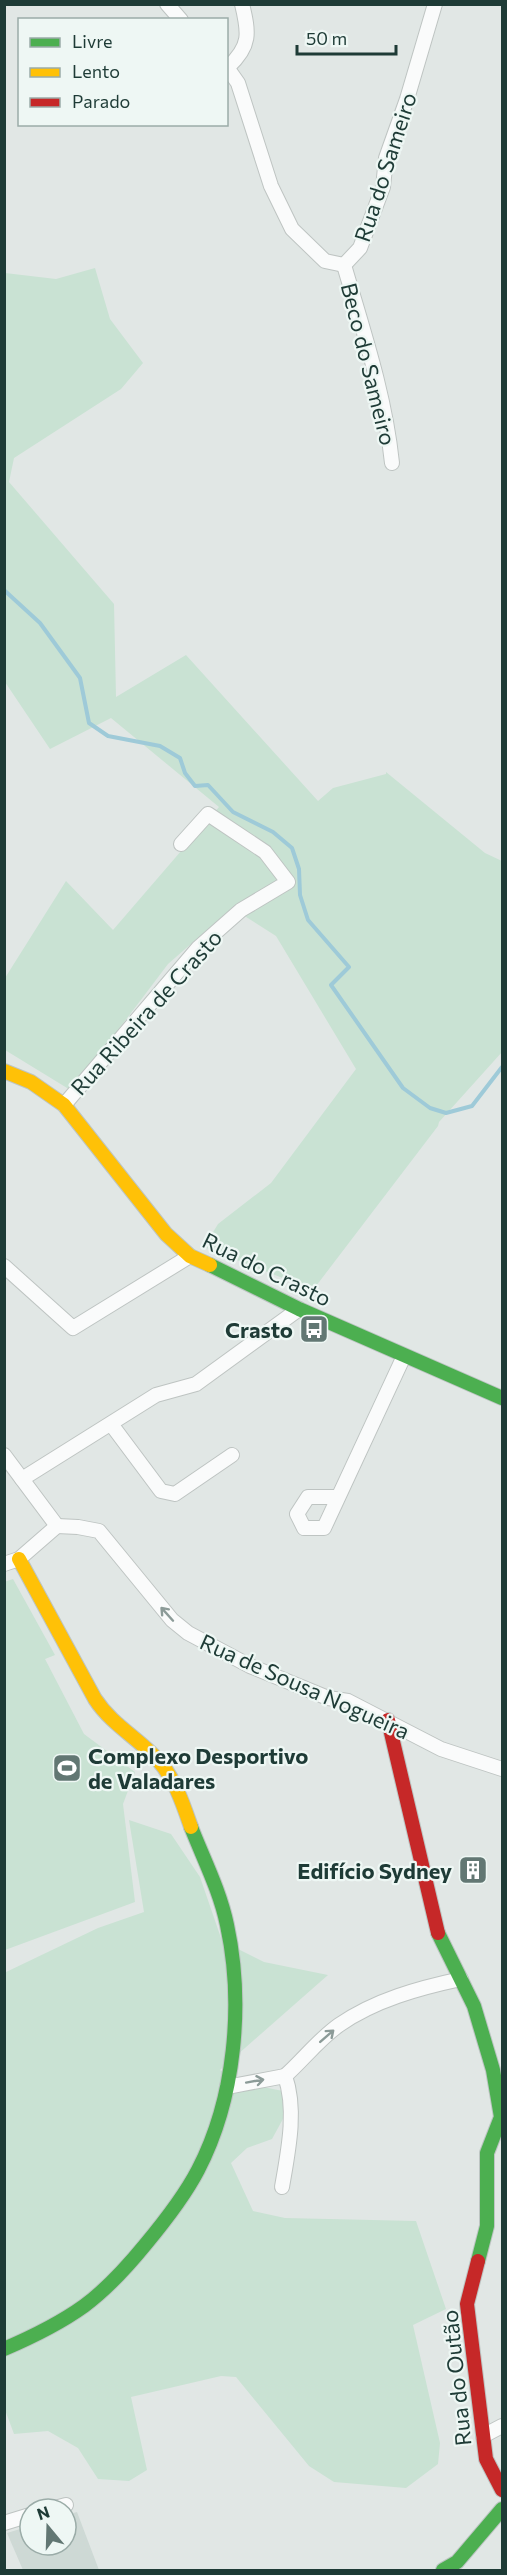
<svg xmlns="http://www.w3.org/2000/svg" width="507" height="2575" font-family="Commissioner,sans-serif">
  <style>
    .built { fill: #ced9d5 }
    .green { fill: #c9e2d3 }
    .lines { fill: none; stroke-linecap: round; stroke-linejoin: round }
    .stream { stroke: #9ecad8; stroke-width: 4 }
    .street-casing { stroke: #bec4c2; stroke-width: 16 }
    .fast-casing { stroke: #bdc5c3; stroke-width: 16 }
    .slow-casing { stroke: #bdc5c3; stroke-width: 16 }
    .jam-casing { stroke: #bdc5c3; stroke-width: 16 }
    .street { stroke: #fafbfb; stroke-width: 14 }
    .fast { stroke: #4caf50; stroke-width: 14 }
    .slow { stroke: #ffc107; stroke-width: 14 }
    .jam { stroke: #c62828; stroke-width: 14 }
    .oneway { stroke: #8c9b98 }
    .labels { text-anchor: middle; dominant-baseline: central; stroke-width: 4.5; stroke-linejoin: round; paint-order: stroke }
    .street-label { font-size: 22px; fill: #1e3b36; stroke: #eef7f4 }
    .poi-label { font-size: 22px; font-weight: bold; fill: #1e3b36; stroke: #eef7f4; text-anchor: end }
  </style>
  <rect width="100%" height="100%" fill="#e1e7e5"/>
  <path class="built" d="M77 2512 99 2570H23L7 2533 30 2526V2545H66V2515Z"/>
  <g class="green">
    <path d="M95 268 110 319 143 363 121 389 14 458 9 482 114 604 116 697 186 655 318 801 333 788 386 774V772L485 853 502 861V1052L439 1122 438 1126 313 1290 204 1247 218 1224 271 1183 356 1069 276 936 232 908 168 964 72 1091 5 1050V978L66 881 113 930 219 807 111 718 50 749 5 682V273L56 279Z"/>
    <path d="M13 1579 55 1655 45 1659 84 1734 135 1772 123 1804 135 1902 5 1950 4 1582Z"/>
    <path d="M129 1820 171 1834 200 1877 222 1941 264 1962 328 1975 220 2070 242 2083 283 2091 284 2117 272 2139 247 2148 231 2163 253 2211 285 2218 416 2221 446 2309 413 2325 440 2443 438 2464 406 2488 334 2482 309 2466 236 2377 221 2376 131 2397 147 2470 129 2481 98 2479 78 2448 48 2431 14 2434 4 2407V1973L98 1928 144 1912Z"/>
  </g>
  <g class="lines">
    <path class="stream" d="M4 590 40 623 80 678 89 723 108 736 160 746 180 758 185 773 195 786 208 785 233 812 273 832 292 848 299 869 300 895 308 920 349 967 331 985 403 1088 430 1108 446 1113 472 1106 502 1067"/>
    <g class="street-casing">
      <g id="street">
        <path d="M167 4 181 20"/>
        <path d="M226 66 238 83 271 186 292 229 325 261 344 265"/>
        <path d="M228 67C251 46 249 33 242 4"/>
        <path d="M344 265 360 248 383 187 386 158 407 99 435 4"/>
        <path d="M344 265C363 330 385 395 392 463"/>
        <path d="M64 1105 198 948 241 910 288 882 265 852 208 814 181 844"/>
        <path d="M4 1266 73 1328 190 1256"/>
        <path d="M111 1424 161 1491 175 1494 232 1455"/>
        <path d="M4 1455 57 1526"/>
        <path d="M22 1479 156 1395 196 1384 299 1309"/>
        <path d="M338 1497H308L297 1514 304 1528H324L404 1356"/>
        <path d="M57 1526 78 1527 99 1531 172 1620 188 1633 250 1666 328 1698 348 1701 441 1749 502 1769"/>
        <path d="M4 1564 19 1559 57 1526"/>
        <path d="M285 2076C303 2060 319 2039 339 2025 375 2000 419 1988 461 1979"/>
        <path d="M227 2087 285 2076"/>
        <path d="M282 2187C288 2152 297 2110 285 2076"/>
        <path d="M483 2436 502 2426"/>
        <path d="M51 2509 66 2505"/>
        <path d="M4 2523 30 2515"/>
      </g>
    </g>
    <g class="fast-casing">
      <g id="fast">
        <path d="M210 1265 299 1309 502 1398"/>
        <path d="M438 1933 474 2006 493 2070 501 2117 487 2153V2226L478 2261"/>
        <path d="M4 2349C32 2337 59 2324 84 2306 107 2289 127 2267 145 2245 165 2221 184 2197 198 2170 235 2099 244 2004 227 1925 220 1891 204 1860 191 1827"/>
        <path d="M443 2570 457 2562 502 2509"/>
      </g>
    </g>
    <g class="slow-casing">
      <g id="slow">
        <path d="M4 1071 31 1082 64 1105 166 1234 190 1256 210 1265"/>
        <path d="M19 1559 95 1699C112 1725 138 1738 158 1760 175 1779 183 1804 191 1827"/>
      </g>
    </g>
    <g class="jam-casing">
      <g id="jam">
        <path d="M388 1720 438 1933"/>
        <path d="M478 2261 467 2304 486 2459 502 2490"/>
      </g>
    </g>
    <use href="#street" class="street"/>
    <use href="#fast" class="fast"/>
    <use href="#slow" class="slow"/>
    <use href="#jam" class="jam"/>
  </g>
  <defs><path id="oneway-shaft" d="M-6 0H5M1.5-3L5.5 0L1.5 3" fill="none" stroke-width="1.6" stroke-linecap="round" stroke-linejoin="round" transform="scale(1.5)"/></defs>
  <g class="oneway">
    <use href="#oneway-shaft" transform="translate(167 1614) rotate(-132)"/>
    <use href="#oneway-shaft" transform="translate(327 2036) rotate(-41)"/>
    <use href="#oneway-shaft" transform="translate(255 2081) rotate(-10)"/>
  </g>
  <defs>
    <g id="bus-square" transform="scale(1.5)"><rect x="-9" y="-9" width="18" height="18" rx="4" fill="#627773" stroke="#eef7f4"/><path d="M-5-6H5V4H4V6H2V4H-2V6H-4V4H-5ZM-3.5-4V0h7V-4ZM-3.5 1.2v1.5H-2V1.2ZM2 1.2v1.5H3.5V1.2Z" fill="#fff"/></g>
    <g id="stadium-square" transform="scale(1.5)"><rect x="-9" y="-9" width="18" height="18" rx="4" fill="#627773" stroke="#eef7f4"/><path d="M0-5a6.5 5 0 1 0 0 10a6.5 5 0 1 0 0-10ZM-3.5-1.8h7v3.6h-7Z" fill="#fff"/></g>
    <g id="building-square" transform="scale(1.5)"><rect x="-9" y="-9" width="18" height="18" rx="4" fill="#627773" stroke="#eef7f4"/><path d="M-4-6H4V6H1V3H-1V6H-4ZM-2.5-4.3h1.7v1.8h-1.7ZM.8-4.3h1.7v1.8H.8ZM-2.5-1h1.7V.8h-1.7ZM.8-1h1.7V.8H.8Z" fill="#fff"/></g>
  </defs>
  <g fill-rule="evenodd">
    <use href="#bus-square" x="314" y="1329"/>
    <use href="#stadium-square" x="67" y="1768"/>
    <use href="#building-square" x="473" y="1870"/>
  </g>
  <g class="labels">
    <g class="street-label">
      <text transform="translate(385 167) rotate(-72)">Rua do Sameiro</text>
      <text transform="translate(369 364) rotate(76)">Beco do Sameiro</text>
      <text transform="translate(146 1012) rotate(-48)">Rua Ribeira de Crasto</text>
      <text transform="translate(267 1269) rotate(26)">Rua do Crasto</text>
      <text transform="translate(305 1686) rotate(24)">Rua de Sousa Nogueira</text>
      <text transform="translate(456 2378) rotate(-96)">Rua do Outão</text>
    </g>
    <g class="poi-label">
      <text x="293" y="1329">Crasto</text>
      <text x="88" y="1755" text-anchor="start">Complexo Desportivo<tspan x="88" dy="25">de Valadares</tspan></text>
      <text x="452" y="1870">Edifício Sydney</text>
    </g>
  </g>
  <rect width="507" height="2575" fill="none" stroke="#1e3b36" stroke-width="12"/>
  <rect x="18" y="18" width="210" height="108" fill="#eef7f4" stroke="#9baca8" stroke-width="1.5"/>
  <rect x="30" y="38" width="30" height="9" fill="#4caf50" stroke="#9baca8" stroke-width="1.5"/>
  <text x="72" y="48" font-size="18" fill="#1e3b36">Livre</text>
  <rect x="30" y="68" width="30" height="9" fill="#ffc107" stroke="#9baca8" stroke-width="1.5"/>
  <text x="72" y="78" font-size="18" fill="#1e3b36">Lento</text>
  <rect x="30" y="98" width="30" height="9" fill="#c62828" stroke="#9baca8" stroke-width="1.5"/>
  <text x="72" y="108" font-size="18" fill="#1e3b36">Parado</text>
  <g transform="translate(48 2527) rotate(341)"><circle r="28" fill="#eef7f4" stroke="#9baca8" stroke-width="1.5"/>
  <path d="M0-4.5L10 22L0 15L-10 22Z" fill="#627773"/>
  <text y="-9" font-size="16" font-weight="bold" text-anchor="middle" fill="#1e3b36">N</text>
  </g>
  <path d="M297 45v9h99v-9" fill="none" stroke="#1e3b36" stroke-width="3"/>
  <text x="306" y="45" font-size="18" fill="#1e3b36" stroke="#eef7f4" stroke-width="4.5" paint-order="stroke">50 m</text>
</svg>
